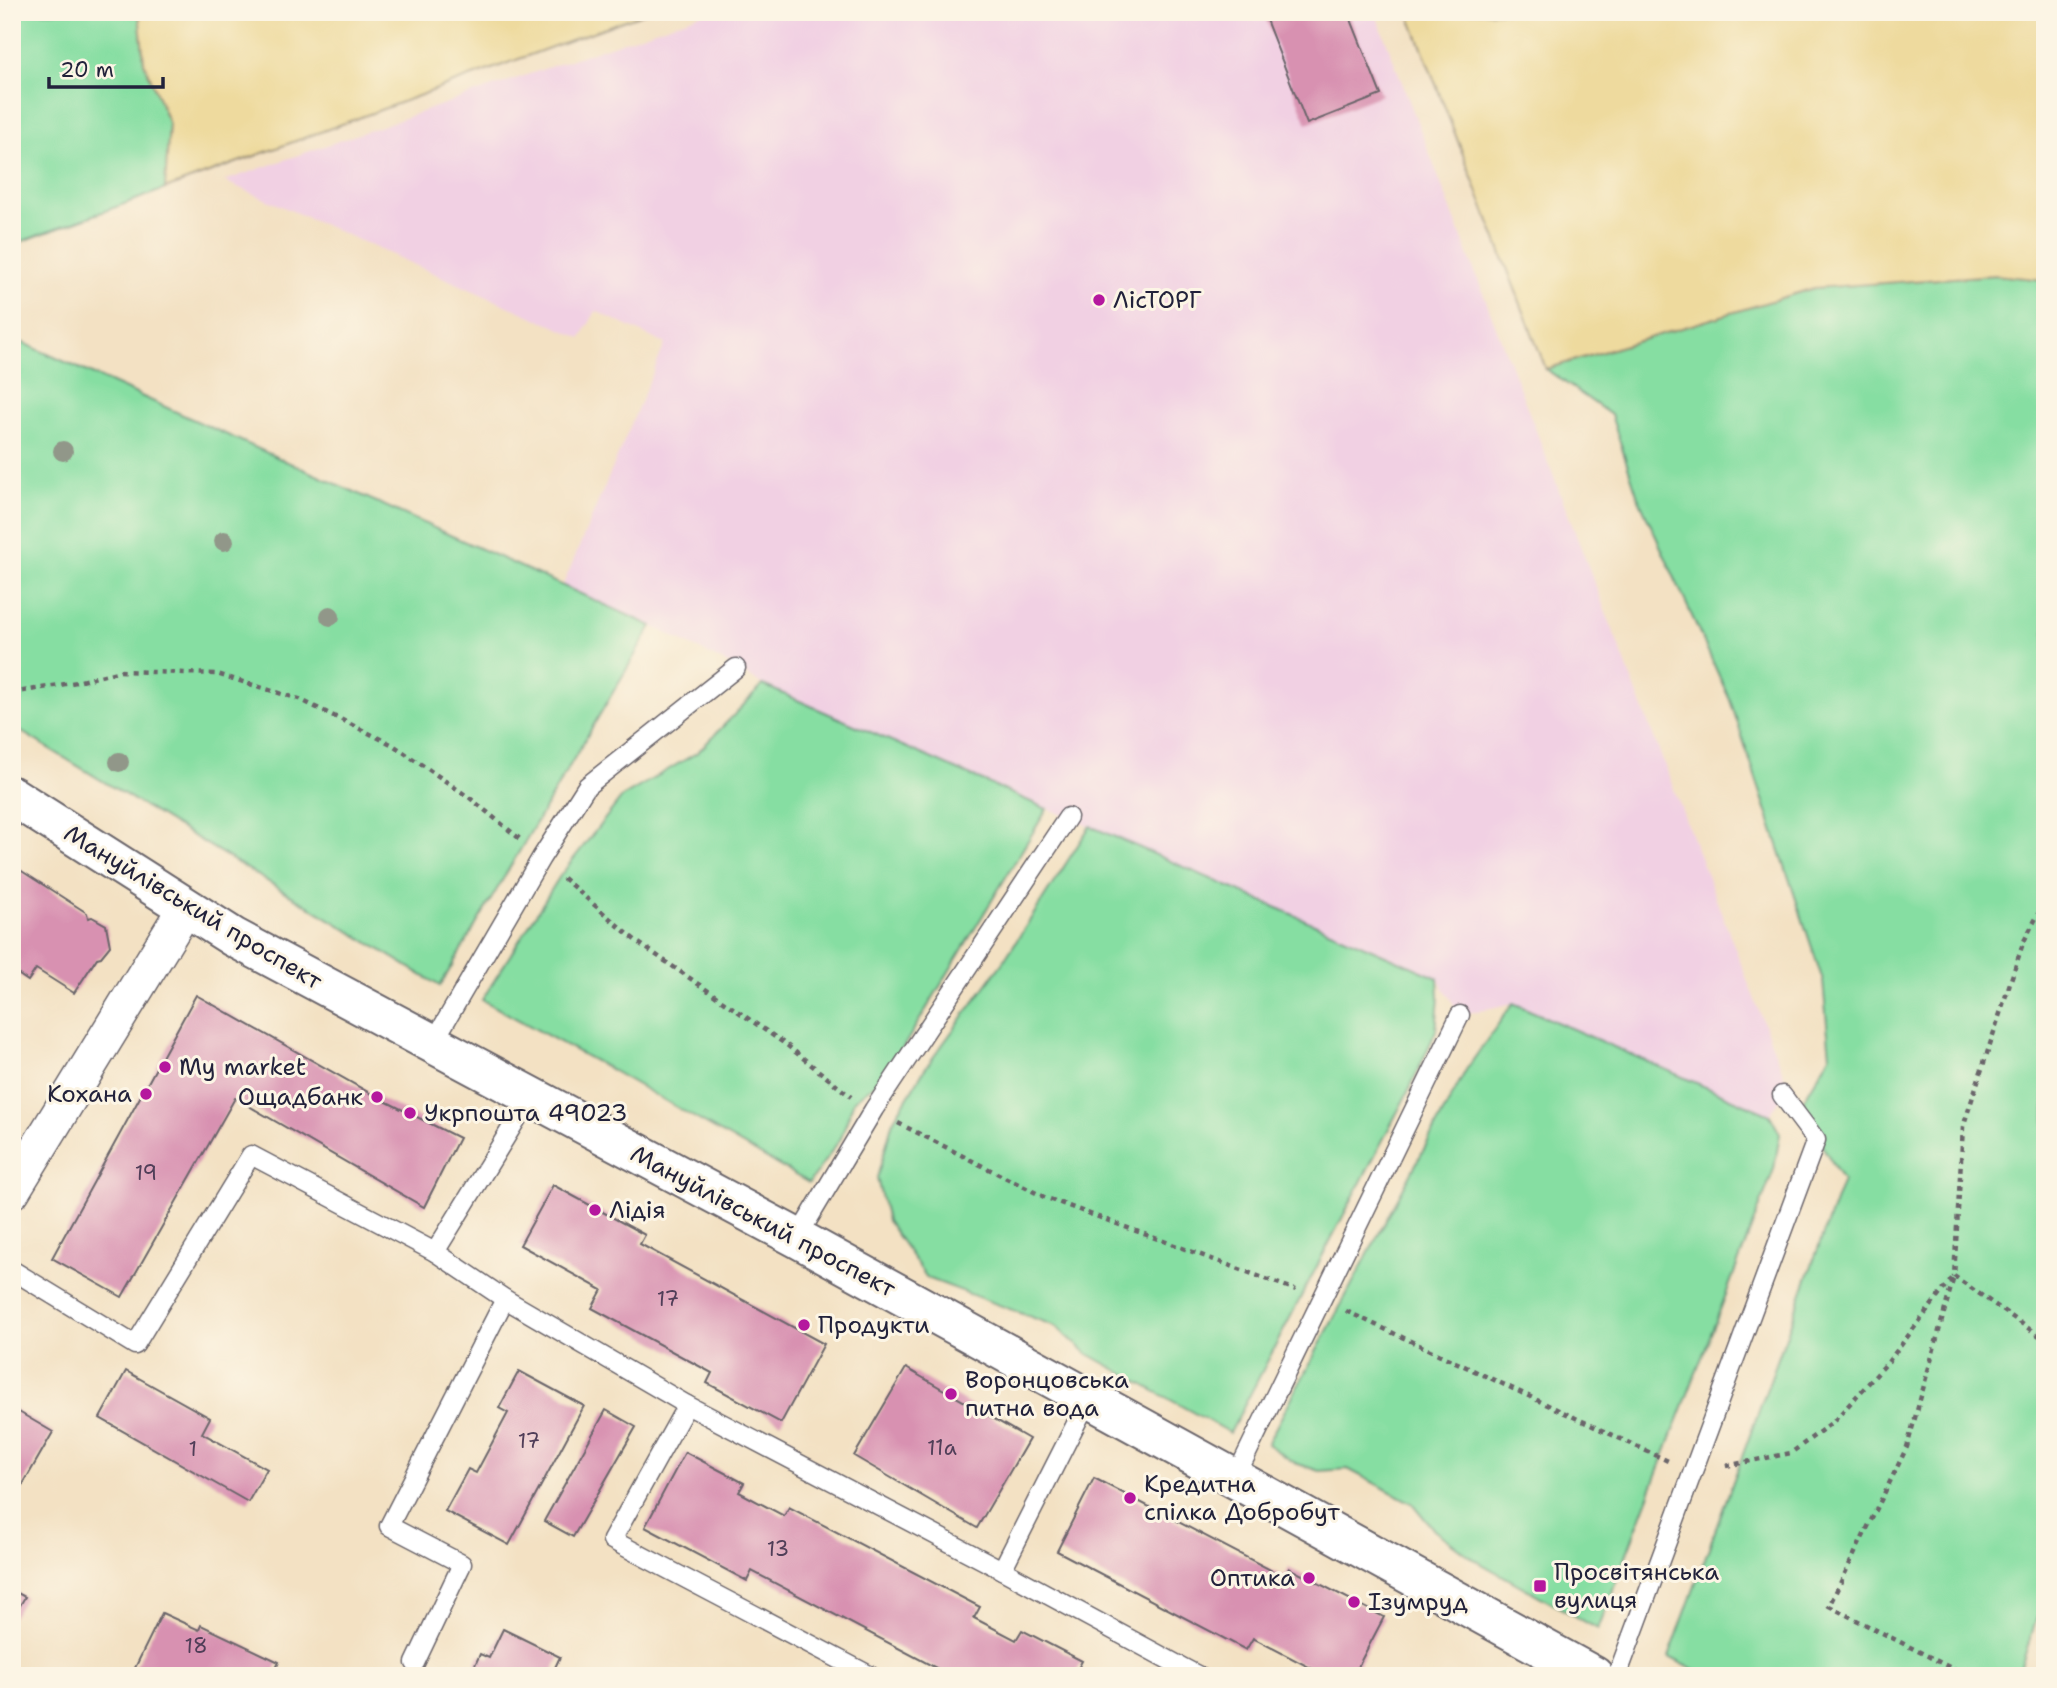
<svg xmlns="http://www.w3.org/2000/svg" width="2057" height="1688" font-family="'Shantell Sans',sans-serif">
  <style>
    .built { fill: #f1d0e3 }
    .green { fill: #86dea2; stroke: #54806e; stroke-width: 2 }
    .sand { fill: #eeda9e; stroke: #887e6c; stroke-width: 2 }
    .building { fill: #d891b1 }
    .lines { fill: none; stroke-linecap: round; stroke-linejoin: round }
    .service-casing { stroke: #6b656b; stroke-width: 21 }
    .minor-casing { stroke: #6b656b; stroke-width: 38 }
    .secondary-casing { stroke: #6b656b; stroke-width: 42 }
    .path { stroke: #6b656b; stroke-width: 4.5; stroke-dasharray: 5 5; stroke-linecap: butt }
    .service { stroke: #fff; stroke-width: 18 }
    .minor { stroke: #fff; stroke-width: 35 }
    .secondary { stroke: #fff; stroke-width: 38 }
    .tree { fill: #919789 }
    .poi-dot { fill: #b5179e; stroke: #fcf5e5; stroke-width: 2.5 }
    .labels { text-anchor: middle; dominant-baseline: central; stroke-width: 6; stroke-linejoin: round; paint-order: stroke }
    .number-label { font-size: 21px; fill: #503e58 }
    .poi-label { font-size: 24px; fill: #22223b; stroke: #fcf5e5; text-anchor: start }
    .street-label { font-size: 24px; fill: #22223b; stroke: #fcf5e5 }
  </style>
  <rect width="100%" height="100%" fill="#fcf5e5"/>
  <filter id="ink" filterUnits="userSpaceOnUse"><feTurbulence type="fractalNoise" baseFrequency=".0143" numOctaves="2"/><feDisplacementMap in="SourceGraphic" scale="14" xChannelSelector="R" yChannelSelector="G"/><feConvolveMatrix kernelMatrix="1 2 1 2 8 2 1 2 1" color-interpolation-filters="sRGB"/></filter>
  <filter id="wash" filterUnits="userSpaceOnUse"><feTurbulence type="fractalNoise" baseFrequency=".00686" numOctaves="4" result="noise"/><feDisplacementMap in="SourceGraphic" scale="28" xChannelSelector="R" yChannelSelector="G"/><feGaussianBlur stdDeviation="1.57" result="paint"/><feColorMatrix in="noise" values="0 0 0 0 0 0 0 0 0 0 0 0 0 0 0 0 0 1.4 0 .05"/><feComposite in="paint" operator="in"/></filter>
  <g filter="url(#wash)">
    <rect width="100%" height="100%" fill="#f3e1c3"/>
    <path class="built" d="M707 12H1375L1788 1086 1770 1115 1513 1003 1460 1015 1438 978 763 685 736 668 652 626 563 585 665 344 596 311 581 338 224 181Z"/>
    <g class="green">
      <path d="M12 12H139L144 62 169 124 165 189 12 245Z"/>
      <path d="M1995 275 2045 280V1593L2018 1676H1706L1669 1657 1843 1180 1799 1108 1830 1056 1823 981 1730 700 1638 497 1611 415 1546 369 1814 288Z"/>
      <path d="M12 338 652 626 440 986 12 726Z"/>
      <path d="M763 685 1047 809 887 1074 854 1100 841 1138 809 1183 608 1068 482 1000 560 876 622 797 698 752Z"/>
      <path d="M1090 826 1438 978 1439 997 1436 1031 1411 1086 1230 1433 1088 1354 1055 1326 927 1278 887 1221 877 1178 893 1121 924 1070 1003 962Z"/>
      <path d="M1513 1003 1770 1115 1780 1134 1774 1169 1598 1629 1473 1559 1434 1530 1412 1503 1348 1469 1319 1471 1295 1463 1267 1444 1466 1070Z"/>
    </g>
    <g class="sand">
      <path d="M139 12H647L165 189 169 124 144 62Z"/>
      <path d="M1408 12H2045V280L1995 275 1814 288 1546 369Z"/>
    </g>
    <g id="blocks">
      <g class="building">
        <path d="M1263 12H1348L1381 95 1307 124Z"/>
        <path d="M17 868 87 913 88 918 92 917 106 925 110 946 101 957 97 958 74 993 36 969 28 981 12 970V875Z"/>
        <path d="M196 995 377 1097 459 1138 424 1207 235 1098 122 1297 52 1258Z"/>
        <path d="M553 1185 645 1235 640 1244 824 1344 781 1423 707 1383 712 1373 592 1308 602 1290 520 1245Z"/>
        <path d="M906 1368 1029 1439 977 1528 854 1456Z"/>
        <path d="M126 1371 210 1418 202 1433 267 1469 248 1502 100 1418Z"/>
        <path d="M519 1371 584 1406 509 1545 445 1511 468 1469 476 1473 508 1413 499 1408Z"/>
        <path d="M12 1408 53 1432 22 1486 12 1481Z"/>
        <path d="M606 1410 636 1427 573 1537 544 1521Z"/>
        <path d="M685 1452 744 1483 739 1492 784 1516 789 1507 980 1607 974 1618 1016 1640 1022 1630 1082 1661 1074 1676H940L942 1671 752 1571 747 1581 645 1527Z"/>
        <path d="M1094 1478 1284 1577 1289 1568 1384 1617 1353 1676H1326L1253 1638 1246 1650 1057 1551Z"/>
        <path d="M12 1590 25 1597 12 1619Z"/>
        <path d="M162 1613 199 1630 201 1625 279 1662 274 1673 280 1676H131Z"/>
        <path d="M503 1629 560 1657 551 1676H470L480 1654 489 1658Z"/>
      </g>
    </g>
  </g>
  <g filter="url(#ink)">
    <use href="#blocks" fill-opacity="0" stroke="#6b656b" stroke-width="2"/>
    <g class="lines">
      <g class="service-casing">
        <g id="service">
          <path d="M433 1043 541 858 587 786 736 668"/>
          <path d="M797 1238 874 1109 1068 817"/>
          <path d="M435 1252 531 1096"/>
          <path d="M12 1270 135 1345 251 1155 435 1252 505 1299 687 1405"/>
          <path d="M1235 1478 1460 1015"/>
          <path d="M1002 1570 1089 1398"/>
          <path d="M415 1663 462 1564 389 1526 505 1299"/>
          <path d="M1178 1665 1199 1676"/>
          <path d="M871 1676 612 1540 687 1405 1002 1570 1178 1665 1173 1676"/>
          <path d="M1617 1676 1816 1140 1782 1095"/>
        </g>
      </g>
      <g class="minor-casing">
        <path id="minor" d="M12 1191 186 907"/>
      </g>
      <g class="secondary-casing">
        <path id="secondary" d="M12 796 233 937 797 1238 1594 1676"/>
      </g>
      <g class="path">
        <path d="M12 693 77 682 120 671 217 674 299 699 393 745 470 798 520 839"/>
        <path d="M563 878 636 941 788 1046 851 1097"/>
        <path d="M2045 901 2023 943 1963 1127 1954 1276 2045 1340"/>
        <path d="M898 1123 1044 1197 1296 1290"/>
        <path d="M1953 1280 1907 1447 1829 1606 1967 1676"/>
        <path d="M1346 1311 1668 1461"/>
        <path d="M1726 1466 1791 1453 1834 1421 1888 1362 1954 1276"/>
      </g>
      <use href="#service" class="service"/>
      <use href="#minor" class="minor"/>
      <use href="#secondary" class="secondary"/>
    </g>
    <g class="tree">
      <circle cx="63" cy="451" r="10"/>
      <circle cx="224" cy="541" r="10"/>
      <circle cx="330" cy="616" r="10"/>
      <circle cx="119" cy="762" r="10"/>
    </g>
  </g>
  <g class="poi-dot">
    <circle cx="1099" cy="300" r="7"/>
    <circle cx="165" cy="1067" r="7"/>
    <circle cx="146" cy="1094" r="7"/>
    <circle cx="377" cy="1097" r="7"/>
    <circle cx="410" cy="1113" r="7"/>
    <circle cx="595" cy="1210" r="7"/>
    <circle cx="804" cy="1325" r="7"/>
    <circle cx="951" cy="1394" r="7"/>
    <circle cx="1130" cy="1498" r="7"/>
    <circle cx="1309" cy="1578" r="7"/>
    <rect x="1533" y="1579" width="14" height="14" rx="3.5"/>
    <circle cx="1354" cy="1602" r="7"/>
  </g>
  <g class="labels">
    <g class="number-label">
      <text x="146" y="1173">19</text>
      <text x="668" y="1299">17</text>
      <text x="529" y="1441">17</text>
      <text x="942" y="1448">11а</text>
      <text x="193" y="1449">1</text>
      <text x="778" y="1549">13</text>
      <text x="196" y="1646">18</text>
    </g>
    <g class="poi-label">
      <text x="1113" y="300">ЛісТОРГ</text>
      <text x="179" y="1067">My market</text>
      <text x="132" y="1094" text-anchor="end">Кохана</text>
      <text x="363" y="1097" text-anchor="end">Ощадбанк</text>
      <text x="424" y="1113">Укрпошта 49023</text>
      <text x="609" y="1210">Лідія</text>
      <text x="818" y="1325">Продукти</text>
      <text x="965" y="1380">Воронцовська<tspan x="965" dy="28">питна вода</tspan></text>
      <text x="1144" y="1484">Кредитна<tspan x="1144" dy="28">спілка Добробут</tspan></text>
      <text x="1554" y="1572">Просвітянська<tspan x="1554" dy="28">вулиця</tspan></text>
      <text x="1295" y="1578" text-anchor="end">Оптика</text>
      <text x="1368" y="1602">Ізумруд</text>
    </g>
    <g class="street-label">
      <text transform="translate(193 907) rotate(31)">Мануйлівський проспект</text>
      <text transform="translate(763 1221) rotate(28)">Мануйлівський проспект</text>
    </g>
  </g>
  <rect width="2057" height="1688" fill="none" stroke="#fcf5e5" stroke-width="42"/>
  <path d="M49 77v10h114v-10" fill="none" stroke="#22223b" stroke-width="3.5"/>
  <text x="60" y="77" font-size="21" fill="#22223b" stroke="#fcf5e5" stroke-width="5" paint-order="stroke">20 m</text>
</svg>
